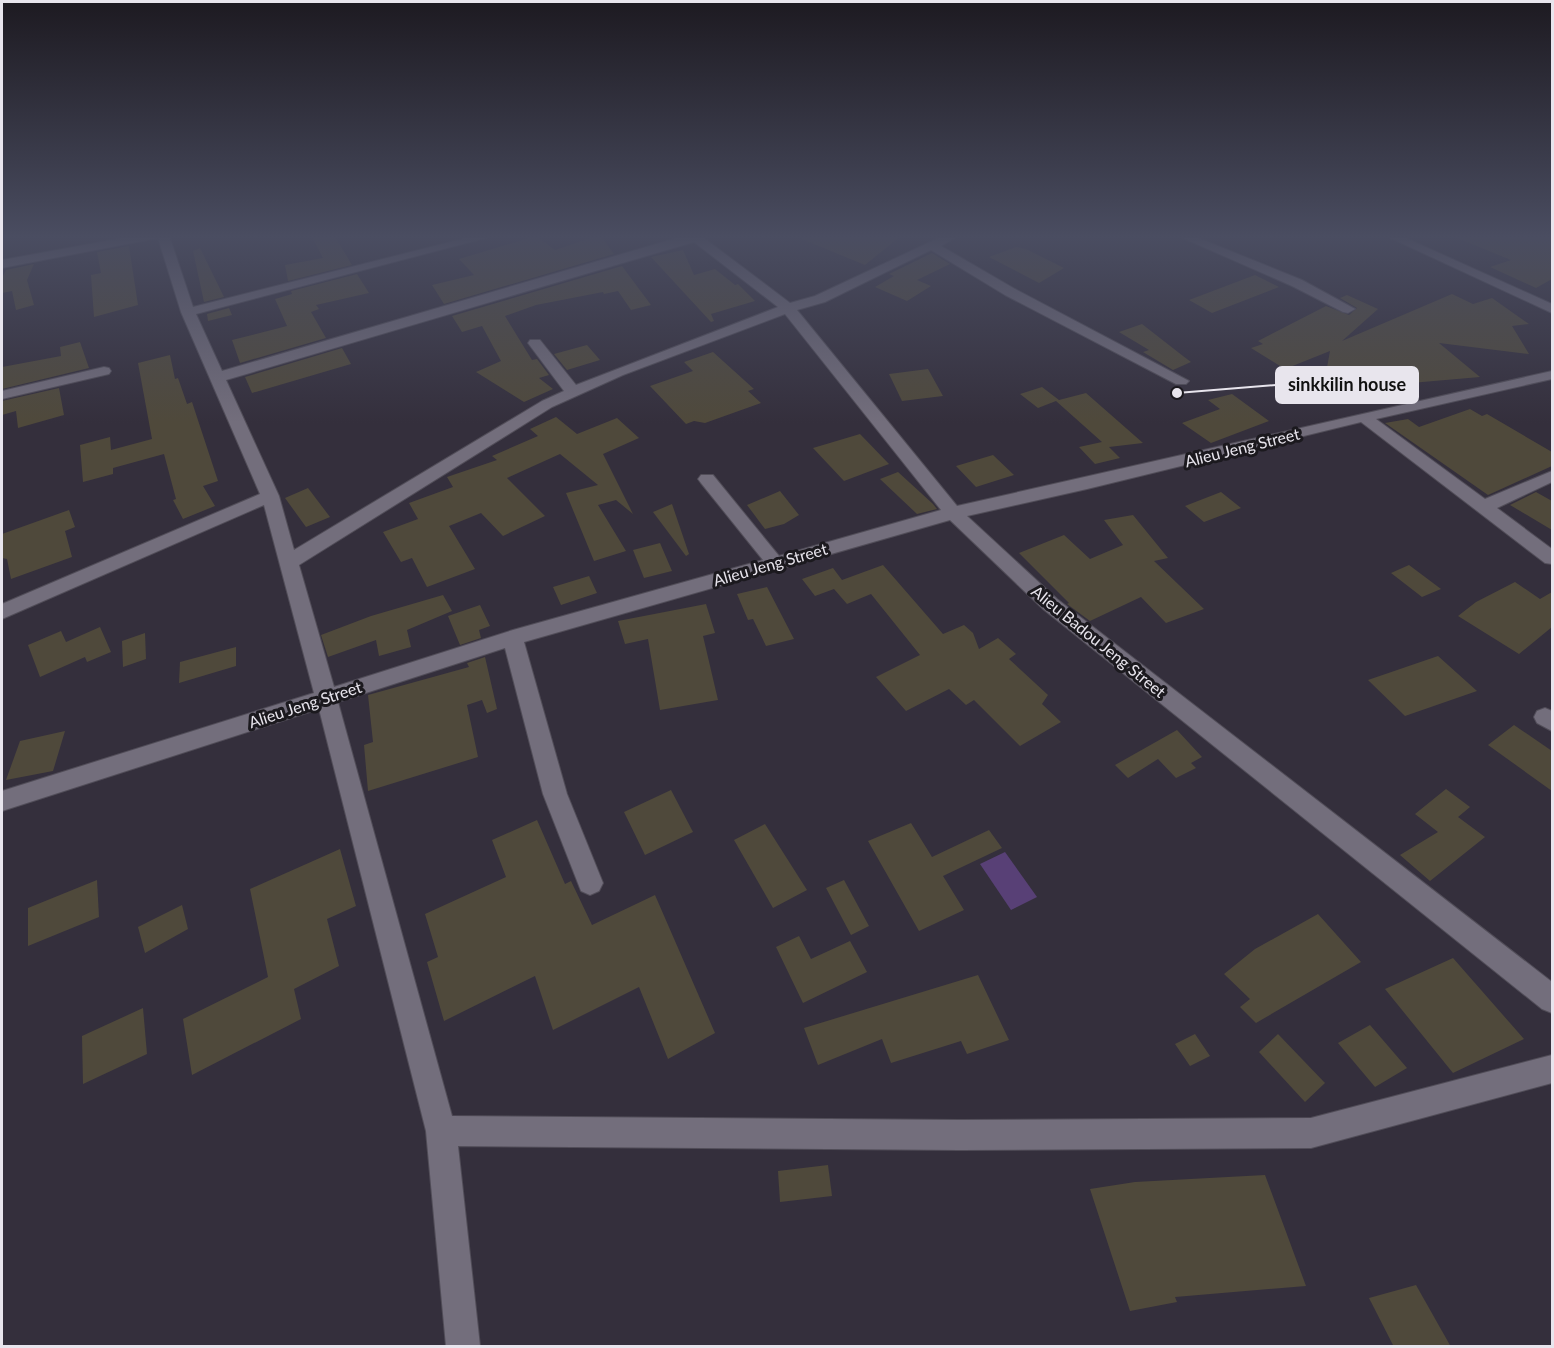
<svg xmlns="http://www.w3.org/2000/svg" width="1554" height="1348" font-family="Lato,sans-serif">
  <style>
    .water { fill: #584076 }
    .building { fill: #4f493b }
    .lines { fill: none; stroke-linecap: round; stroke-linejoin: round }
    .street-casing { stroke: #514d58; stroke-width: 2 }
    .street { fill: #736e7c; fill-rule: evenodd }
    .labels { text-anchor: middle; dominant-baseline: central; stroke-width: 6; stroke-linejoin: round; paint-order: stroke }
    .street-label { font-size: 16px; fill: #e8e5ed; stroke: #1b191e }
    .leader { fill: none; stroke: #e8e5ed; stroke-width: 2 }
    .callout-dot { fill: #e8e5ed; stroke: #1b191e; stroke-width: 2 }
    .callout { fill: #e8e5ed; stroke: #e8e5ed; stroke-width: 2 }
    .callout-label { font-size: 18px; text-anchor: middle; font-weight: bold; fill: #111 }
  </style>
  <rect width="100%" height="100%" fill="#342f3c"/>
  <path class="water" d="M1005 852 1037 897 1011 910 980 864Z"/>
  <g class="building">
    <path d="M311 235H334L352 265 288 281 285 265 323 258Z"/>
    <path d="M600 235 614 254 444 304 432 285 474 275 459 259 536 236 555 250Z"/>
    <path d="M792 235H902L865 265Z"/>
    <path d="M1450 235H1552V279L1536 288 1490 267 1511 260Z"/>
    <path d="M129 246 138 305 94 317 91 275 101 273 97 252Z"/>
    <path d="M1016 247 1026 249 1064 268 1039 283 989 257Z"/>
    <path d="M200 248 224 297 204 302 193 251Z"/>
    <path d="M683 250 694 275 715 269 735 285 738 284 755 301 711 314 714 321 711 322 651 257Z"/>
    <path d="M932 253 950 264 917 280 931 286 907 301 875 287 894 276 889 274Z"/>
    <path d="M34 264 27 280 34 305 16 310 12 291 2 293V278L6 270Z"/>
    <path d="M622 266 651 305 631 310 618 291 604 294 603 292 536 305 505 316 532 360 537 359 549 375 539 378 553 389 524 402 476 372 501 361 482 326 462 332 452 316Z"/>
    <path d="M357 274 369 293 316 305 319 309 311 312 326 338 240 363 232 340 287 326 275 299 292 294 291 291Z"/>
    <path d="M1255 275 1279 287 1212 313 1189 300Z"/>
    <path d="M1452 294 1473 304 1492 298 1529 324 1512 326 1529 354 1439 343 1480 377 1411 383 1391 373 1364 392 1363 399 1323 389 1330 351 1285 369 1251 348 1263 344 1258 341 1326 306 1349 315 1357 308 1340 298 1347 295 1378 309 1342 341Z"/>
    <path d="M229 308 232 315 208 321 207 314Z"/>
    <path d="M1142 324 1183 356 1191 362 1173 370 1143 352 1149 350 1119 332Z"/>
    <path d="M80 342 89 368 2 389V367L61 356 60 347Z"/>
    <path d="M587 345 600 360 567 370 554 354Z"/>
    <path d="M342 348 351 364 252 393 245 377Z"/>
    <path d="M713 352 754 389 748 391 761 403 705 423 694 421 686 424 650 386 693 371 684 362Z"/>
    <path d="M170 355 175 379 178 378 187 404 192 402 218 481 203 486 215 506 183 519 173 500 176 499 164 454 113 468V474L83 482 80 445 110 437 111 450 152 439 138 363Z"/>
    <path d="M928 369 943 396 902 401 889 374Z"/>
    <path d="M1042 387 1059 400 1086 393 1143 443 1109 447 1120 458 1095 464 1079 447 1102 442 1056 401 1038 408 1020 394Z"/>
    <path d="M59 388 64 415 18 428 16 411 2 415V401Z"/>
    <path d="M1232 394 1269 421 1211 443 1182 423 1220 409 1208 400Z"/>
    <path d="M1470 409 1482 416 1487 414 1552 452V466L1488 495 1385 423 1408 419 1419 427Z"/>
    <path d="M556 417 577 434 617 418 639 438 603 454 633 514 616 500 598 505 626 551 594 561 566 493 598 485 560 454 507 478 545 516 503 536 481 513 449 526 475 569 427 587 412 558 401 562 383 532 418 519 409 503 453 487 447 477 497 460 492 456 538 436 530 429Z"/>
    <path d="M860 434 889 464 844 481 813 448Z"/>
    <path d="M993 455 1014 475 976 487 956 466Z"/>
    <path d="M898 472 933 504 937 509 917 514 880 479Z"/>
    <path d="M308 488 330 517 306 527 285 498Z"/>
    <path d="M780 491 799 515 784 524 765 529 747 505Z"/>
    <path d="M1221 492 1241 508 1204 522 1185 506Z"/>
    <path d="M1536 492 1552 501V530L1510 505Z"/>
    <path d="M672 504 689 554 686 556 653 512Z"/>
    <path d="M69 510 75 527 65 531 72 557 11 579 7 559 2 558V534Z"/>
    <path d="M1133 515 1168 558 1154 561 1204 609 1166 623 1141 597 1090 621 1067 604 1069 603 1019 553 1064 535 1090 559 1123 545 1104 520Z"/>
    <path d="M660 543 672 571 644 578 633 550Z"/>
    <path d="M883 565 943 634 964 625 973 633 979 649 998 638 1016 654 1009 659 1048 695 1042 704 1061 722 1020 746 974 700 966 705 949 689 906 711 876 677 920 655 871 594 847 604 834 589 815 596 802 579 833 568 842 580Z"/>
    <path d="M1409 565 1441 589 1422 597 1391 573Z"/>
    <path d="M589 576 597 593 561 605 553 587Z"/>
    <path d="M1515 582 1540 599 1552 592V627L1519 654 1458 616 1476 602Z"/>
    <path d="M767 587 794 639 766 646 753 619 748 620 737 594Z"/>
    <path d="M443 595 452 611 407 630 411 647 379 656 376 640 328 657 321 635 371 616Z"/>
    <path d="M706 604 715 633 703 636 718 700 660 710 648 639 625 644 618 621Z"/>
    <path d="M480 605 490 626 479 630 481 638 460 645 448 616Z"/>
    <path d="M100 627 111 652 87 662 85 657 40 677 28 645 61 631 66 642Z"/>
    <path d="M145 633 146 659 123 667 122 641Z"/>
    <path d="M236 647V666L179 683 180 662Z"/>
    <path d="M1438 656 1477 691 1405 716 1368 680Z"/>
    <path d="M485 657 497 709 487 713 482 700 467 705 478 757 368 791 364 745 373 742 368 695 469 667 467 663Z"/>
    <path d="M1514 725 1552 751V791L1488 745Z"/>
    <path d="M1177 730 1202 757 1191 763 1196 768 1176 778 1158 759 1128 778 1115 765Z"/>
    <path d="M65 731 53 771 6 780 20 741Z"/>
    <path d="M1446 789 1470 807 1458 817 1485 837 1430 881 1400 855 1438 832 1415 814Z"/>
    <path d="M671 790 693 832 645 855 624 812Z"/>
    <path d="M537 820 565 884 571 881 592 925 655 895 715 1033 668 1059 639 987 553 1030 535 976 444 1021 427 962 438 957 425 914 506 877 492 840Z"/>
    <path d="M911 823 932 857 989 830 1002 848 943 876 964 910 919 931 868 841Z"/>
    <path d="M765 824 807 890 773 908 734 840Z"/>
    <path d="M340 849 356 906 327 919 339 966 294 989 301 1019 192 1075 183 1019 268 977 250 889Z"/>
    <path d="M97 880 99 917 28 946V908Z"/>
    <path d="M844 880 869 926 851 935 826 888Z"/>
    <path d="M182 905 188 929 145 953 138 927Z"/>
    <path d="M1318 914 1361 962 1256 1023 1240 1007 1250 999 1224 974 1255 949Z"/>
    <path d="M799 936 811 959 850 941 867 972 803 1003 776 947Z"/>
    <path d="M1453 958 1524 1039 1453 1073 1385 989Z"/>
    <path d="M978 975 1009 1040 967 1054 961 1041 891 1063 882 1039 818 1065 804 1028Z"/>
    <path d="M143 1008 147 1054 83 1084 82 1036Z"/>
    <path d="M1370 1025 1407 1068 1375 1087 1338 1043Z"/>
    <path d="M1195 1034 1210 1056 1190 1066 1175 1044Z"/>
    <path d="M1278 1034 1325 1083 1305 1102 1259 1052Z"/>
    <path d="M828 1165 832 1196 780 1202 778 1171Z"/>
    <path d="M1265 1175 1306 1286 1175 1297 1177 1302 1130 1311 1090 1189 1135 1182Z"/>
    <path d="M1416 1285 1451 1347H1394L1369 1298Z"/>
  </g>
  <g class="lines">
    <g class="street-casing">
      <g id="street">
        <path d="M139 235H169L193 307 478 235H497L196 314 222 371 687 235H700L790 303 815 296 945 235H960L941 246 1015 289 1189 381 1186 384H1176L1005 295 931 250 825 302 797 310 957 506 1552 371V379L1376 419 1485 499 1552 471V482L1497 508 1552 549V564L1545 563 1361 422 1087 489 967 516 1057 599 1552 982V1013L1542 1009 1043 609 950 520 524 642 567 794 603 883 599 891 590 895 581 891 543 794 505 648 338 702 452 1116 960 1120 1311 1118 1552 1055V1083L1311 1148 960 1150 458 1146 480 1346H446L426 1131 319 709 2 811V791L314 693 264 505 2 619V604L260 494 181 312 158 238 2 268V260ZM694 242 778 307 576 385 540 340H530L528 343 564 391 542 401 294 550 279 496 226 380ZM785 314 941 510 779 556 713 475H701L698 479 701 483 763 560 513 630 334 687 299 565 552 407 623 375Z"/>
        <path d="M1176 235H1191L1302 280 1355 309 1348 313 1343 312 1292 286Z"/>
        <path d="M1384 235H1399L1552 304V313Z"/>
        <path d="M104 367 109 368 111 371 109 374 2 399V391Z"/>
        <path d="M1545 708 1552 711V731L1537 723 1534 717 1537 711Z"/>
      </g>
    </g>
    <use href="#street" class="street"/>
  </g>
  <linearGradient id="sky" x2="0" y2="1"><stop stop-color="#1d1a21"/><stop offset="0.56" stop-color="#4a4d61"/><stop offset="1" stop-color="#4a4d61" stop-opacity="0"/></linearGradient>
  <rect width="1554" height="423" fill="url(#sky)"/>
  <g class="labels">
    <g class="street-label">
      <text transform="translate(1242 447) rotate(-14)">Alieu Jeng Street</text>
      <text transform="translate(770 564) rotate(-16)">Alieu Jeng Street</text>
      <text transform="translate(1099 641) rotate(39)">Alieu Badou Jeng Street</text>
      <text transform="translate(305 704) rotate(-18)">Alieu Jeng Street</text>
    </g>
  </g>
  <path class="leader" d="M1177 393L1276 385"/>
  <circle class="callout-dot" cx="1177" cy="393" r="6"/>
  <rect class="callout" x="1276" y="367" width="142" height="36" rx="6"/>
  <g class="callout-label">
    <text x="1347" y="391">sinkkilin house</text>
  </g>
  <rect width="1554" height="1348" fill="none" stroke="#e8e5ed" stroke-width="6"/>
</svg>
